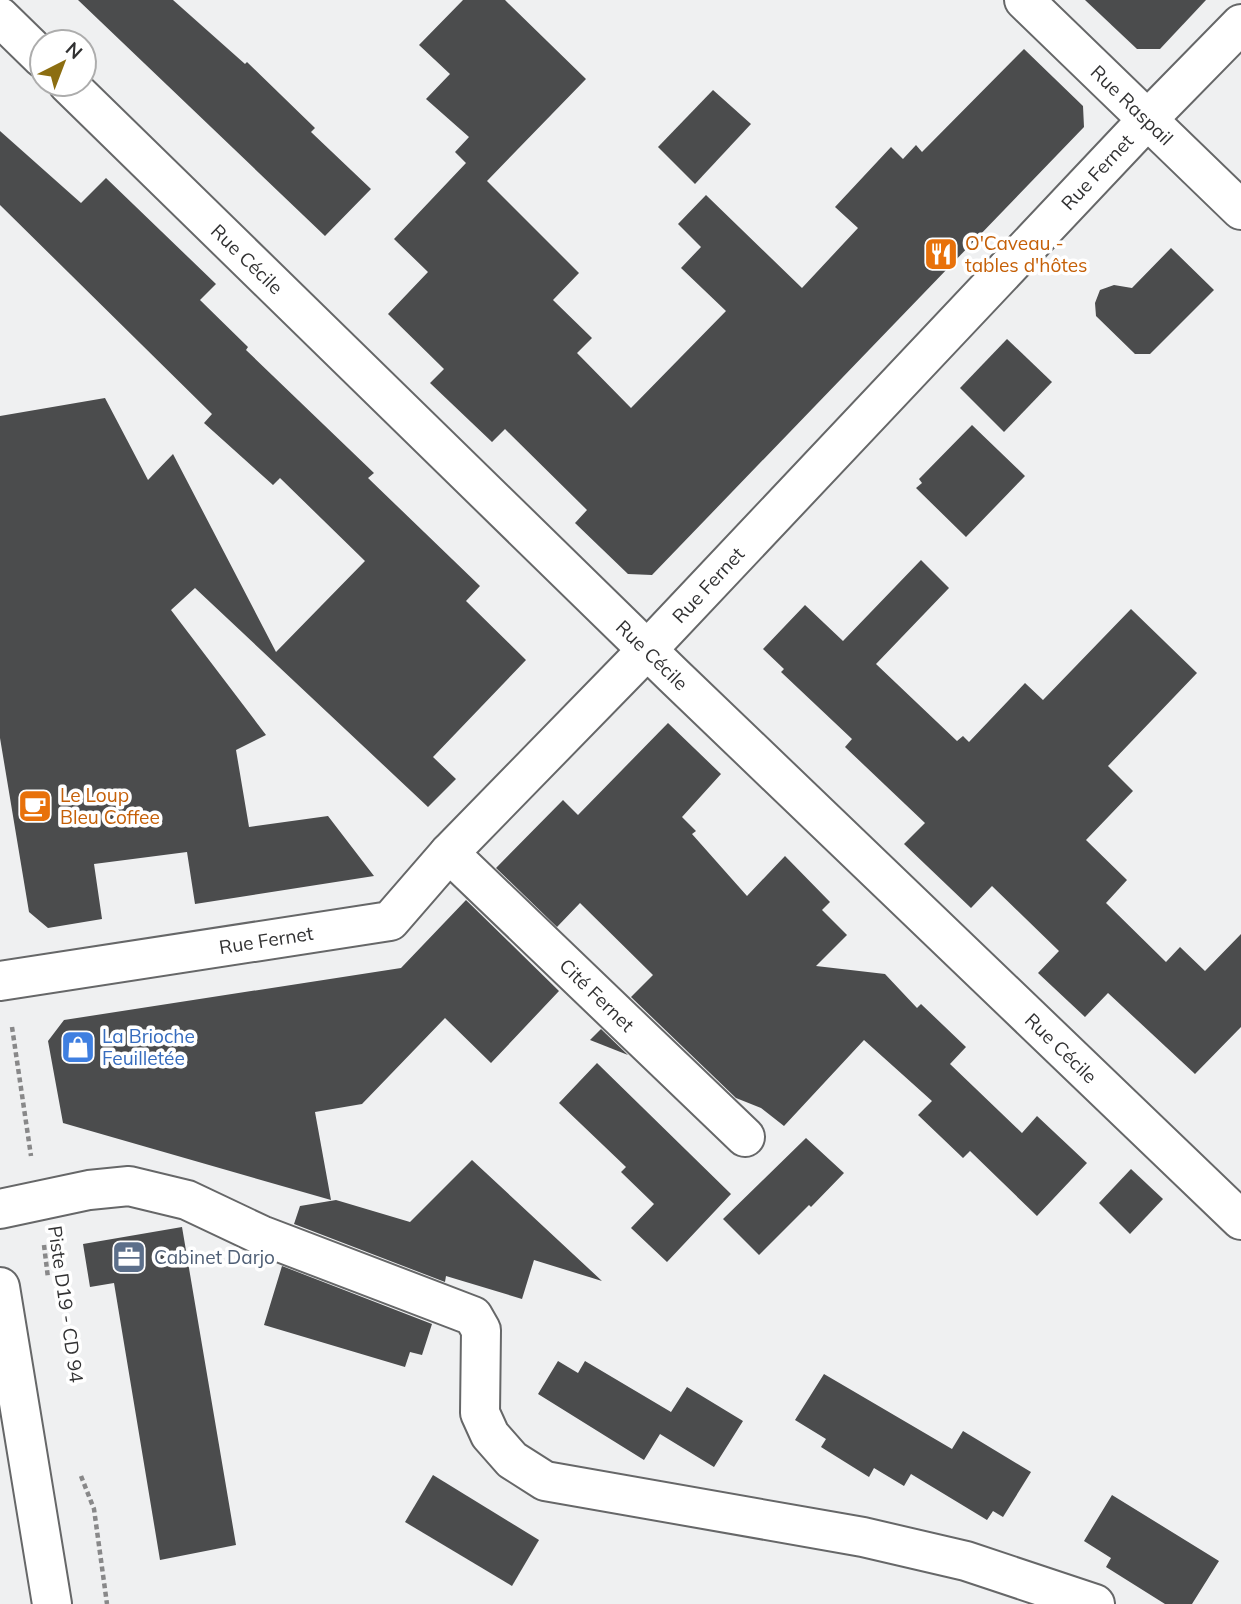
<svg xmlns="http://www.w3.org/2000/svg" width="1241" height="1604" font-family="Mulish,sans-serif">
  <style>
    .building { fill: #4b4c4d }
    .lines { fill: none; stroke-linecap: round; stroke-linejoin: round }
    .minor-casing { stroke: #666768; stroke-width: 42 }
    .major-casing { stroke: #666768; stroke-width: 42 }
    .path { stroke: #888889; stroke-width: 4.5; stroke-dasharray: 5 3.5; stroke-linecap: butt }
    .minor { stroke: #fff; stroke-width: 38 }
    .major { stroke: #fff; stroke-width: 38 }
    .labels { text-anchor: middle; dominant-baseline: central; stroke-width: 7; stroke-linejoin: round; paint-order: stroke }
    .street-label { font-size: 19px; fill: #313132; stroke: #fff }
    .food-label { font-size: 19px; fill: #c56008; stroke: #fff; text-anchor: start }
    .shop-label { font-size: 19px; fill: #366cbe; stroke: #fff; text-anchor: start }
    .service-label { font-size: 19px; fill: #4e5e75; stroke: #fff; text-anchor: start }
  </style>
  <rect width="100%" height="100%" fill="#eff0f1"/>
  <g class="building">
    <path d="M78 0H173L245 64 247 62 315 128 311 132 371 189 325 236Z"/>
    <path d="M463 0H505L586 79 487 181 579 273 553 300 592 338 577 353 631 408 726 311 681 268 701 247 678 224 706 195 802 288 858 228 835 207 891 147 903 159 916 145 922 152 1024 49 1083 106 1084 127 652 575 628 574 575 523 587 510 505 429 492 442 430 383 444 369 388 314 428 272 394 239 466 163 455 152 469 137 426 99 450 74 419 45Z"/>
    <path d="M1085 0H1206L1160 49H1137Z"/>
    <path d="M713 90 751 124 695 184 658 147Z"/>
    <path d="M0 131 81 203 106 178 216 284 200 300 248 347 246 350 374 473 368 478 480 586 466 601 526 660 433 757 456 779 428 807 195 588 171 610 266 735 236 750 249 827 328 816 374 876 195 904 187 852 94 864 102 919 48 928 29 912 0 738V416L105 398 148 480 173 454 276 652 365 561 280 478 273 485 204 423 212 414 0 205Z"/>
    <path d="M1171 248 1214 290 1150 354H1135L1096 316 1095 303 1100 290 1114 285 1132 288Z"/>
    <path d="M1007 339 1052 382 1004 432 960 388Z"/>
    <path d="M972 425 1025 476 966 537 916 488 922 483 919 479Z"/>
    <path d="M921 560 949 588 876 664 957 741 963 736 969 742 1025 683 1043 700 1131 609 1197 673 1108 766 1133 791 1086 840 1127 880 1106 903 1166 962 1180 947 1205 971 1241 934V1027L1195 1074 1108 993 1085 1017 1038 973 1059 951 992 886 971 908 904 844 925 823 845 747 852 739 781 672 784 669 763 649 805 605 843 641Z"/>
    <path d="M668 723 721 774 682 817 696 831 692 834 747 896 785 856 830 902 822 910 847 935 816 966 885 974 917 1008 921 1004 966 1047 950 1064 1022 1133 1037 1116 1087 1163 1037 1216 970 1151 963 1158 918 1115 932 1101 864 1040 784 1126 761 1108 736 1098 631 997 653 975 580 903 557 927 496 868 563 800 578 815Z"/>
    <path d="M466 900 559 991 491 1063 445 1018 362 1104 315 1112 331 1200 63 1123 48 1041 64 1020 401 968Z"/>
    <path d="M601 1029 628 1055 590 1040Z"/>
    <path d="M597 1063 731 1194 667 1262 631 1228 654 1204 621 1172 626 1167 559 1103Z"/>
    <path d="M806 1138 844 1173 811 1207 809 1205 759 1255 723 1219Z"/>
    <path d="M472 1160 602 1281 534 1260 522 1299 446 1276 445 1282 294 1224 300 1206 336 1200 410 1222Z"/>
    <path d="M1131 1169 1163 1199 1130 1234 1099 1203Z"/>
    <path d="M182 1227 236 1545 160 1560 114 1283 90 1287 83 1244Z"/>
    <path d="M282 1266 432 1324 422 1355 410 1352 405 1367 264 1325Z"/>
    <path d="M558 1361 578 1373 585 1361 671 1412 687 1387 743 1421 714 1467 660 1434 644 1460 538 1394Z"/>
    <path d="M824 1374 952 1449 963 1431 1031 1472 1003 1517 993 1511 987 1520 911 1474 904 1486 874 1468 869 1477 821 1447 826 1439 795 1420Z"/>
    <path d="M433 1475 539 1540 512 1586 405 1522Z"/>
    <path d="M1112 1495 1219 1561 1192 1604H1165L1106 1567 1111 1558 1084 1541Z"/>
  </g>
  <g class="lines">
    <g class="minor-casing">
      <g id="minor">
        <path d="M1024 0 1241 210"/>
        <path d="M0 17 42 58"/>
        <path d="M68 84 673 675 1241 1220"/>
        <path d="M449 853 745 1137"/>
        <path d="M0 981 390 921 449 853 647 650 1147 120 1241 24"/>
        <path d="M0 1209 89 1190 129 1186 187 1200 261 1235 473 1316 481 1330 480 1413 490 1435 512 1460 545 1481 863 1537 966 1561 1095 1604"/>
      </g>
    </g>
    <g class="major-casing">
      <path id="major" d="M0 1287 52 1604"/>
    </g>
    <g class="path">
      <path d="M12 1027 31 1156"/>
      <path d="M44 1245 48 1278"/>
      <path d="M81 1476 94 1509 107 1604"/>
    </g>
    <use href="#minor" class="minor"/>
    <use href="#major" class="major"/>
  </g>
  <defs>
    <g id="restaurant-square" transform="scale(1.75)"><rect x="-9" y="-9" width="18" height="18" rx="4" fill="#e8710a" stroke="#fff"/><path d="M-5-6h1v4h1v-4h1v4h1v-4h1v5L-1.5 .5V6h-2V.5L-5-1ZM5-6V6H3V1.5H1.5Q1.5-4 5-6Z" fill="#fff"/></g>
    <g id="cafe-square" transform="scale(1.75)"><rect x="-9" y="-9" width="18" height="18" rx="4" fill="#e8710a" stroke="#fff"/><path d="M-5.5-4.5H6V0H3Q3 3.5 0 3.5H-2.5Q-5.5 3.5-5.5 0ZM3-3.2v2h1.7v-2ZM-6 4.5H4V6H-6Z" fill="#fff"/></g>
    <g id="shop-square" transform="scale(1.75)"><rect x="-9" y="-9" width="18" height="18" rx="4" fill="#3f7fe0" stroke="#fff"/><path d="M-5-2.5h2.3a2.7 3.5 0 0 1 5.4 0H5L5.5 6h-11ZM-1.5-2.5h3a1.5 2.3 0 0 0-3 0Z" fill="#fff"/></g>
    <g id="office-square" transform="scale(1.75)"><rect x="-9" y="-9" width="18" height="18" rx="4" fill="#5c6f8a" stroke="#fff"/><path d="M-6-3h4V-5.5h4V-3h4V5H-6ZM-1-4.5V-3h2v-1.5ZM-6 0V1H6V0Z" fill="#fff"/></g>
  </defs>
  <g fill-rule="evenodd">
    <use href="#restaurant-square" x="941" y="254"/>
    <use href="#cafe-square" x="35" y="806"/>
    <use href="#shop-square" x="78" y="1047"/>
    <use href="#office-square" x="129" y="1257"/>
  </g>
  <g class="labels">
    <g class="street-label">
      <text transform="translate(1132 105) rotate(44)">Rue Raspail</text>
      <text transform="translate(1097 172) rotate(-47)">Rue Fernet</text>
      <text transform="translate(247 259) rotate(44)">Rue Cécile</text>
      <text transform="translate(708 585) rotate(-47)">Rue Fernet</text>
      <text transform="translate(652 655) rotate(44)">Rue Cécile</text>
      <text transform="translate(266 940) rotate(-9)">Rue Fernet</text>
      <text transform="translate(597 995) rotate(44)">Cité Fernet</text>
      <text transform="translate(1061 1048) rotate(44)">Rue Cécile</text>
      <text transform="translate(66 1304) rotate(82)">Piste D19 - CD 94</text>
    </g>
    <g class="food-label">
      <text x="965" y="243">O'Caveau -<tspan x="965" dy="22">tables d'hôtes</tspan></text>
      <text x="60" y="795">Le Loup<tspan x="60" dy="22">Bleu Coffee</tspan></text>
    </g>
    <g class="shop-label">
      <text x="102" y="1036">La Brioche<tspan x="102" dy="22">Feuilletée</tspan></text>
    </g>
    <g class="service-label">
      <text x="154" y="1257">Cabinet Darjo</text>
    </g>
  </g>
  <g transform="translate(63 63) rotate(42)"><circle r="33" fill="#ffffff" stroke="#adadad" stroke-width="2"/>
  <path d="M0-5L12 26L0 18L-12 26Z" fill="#8c6e11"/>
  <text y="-10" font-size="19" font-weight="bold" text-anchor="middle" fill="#313132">N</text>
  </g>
</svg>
